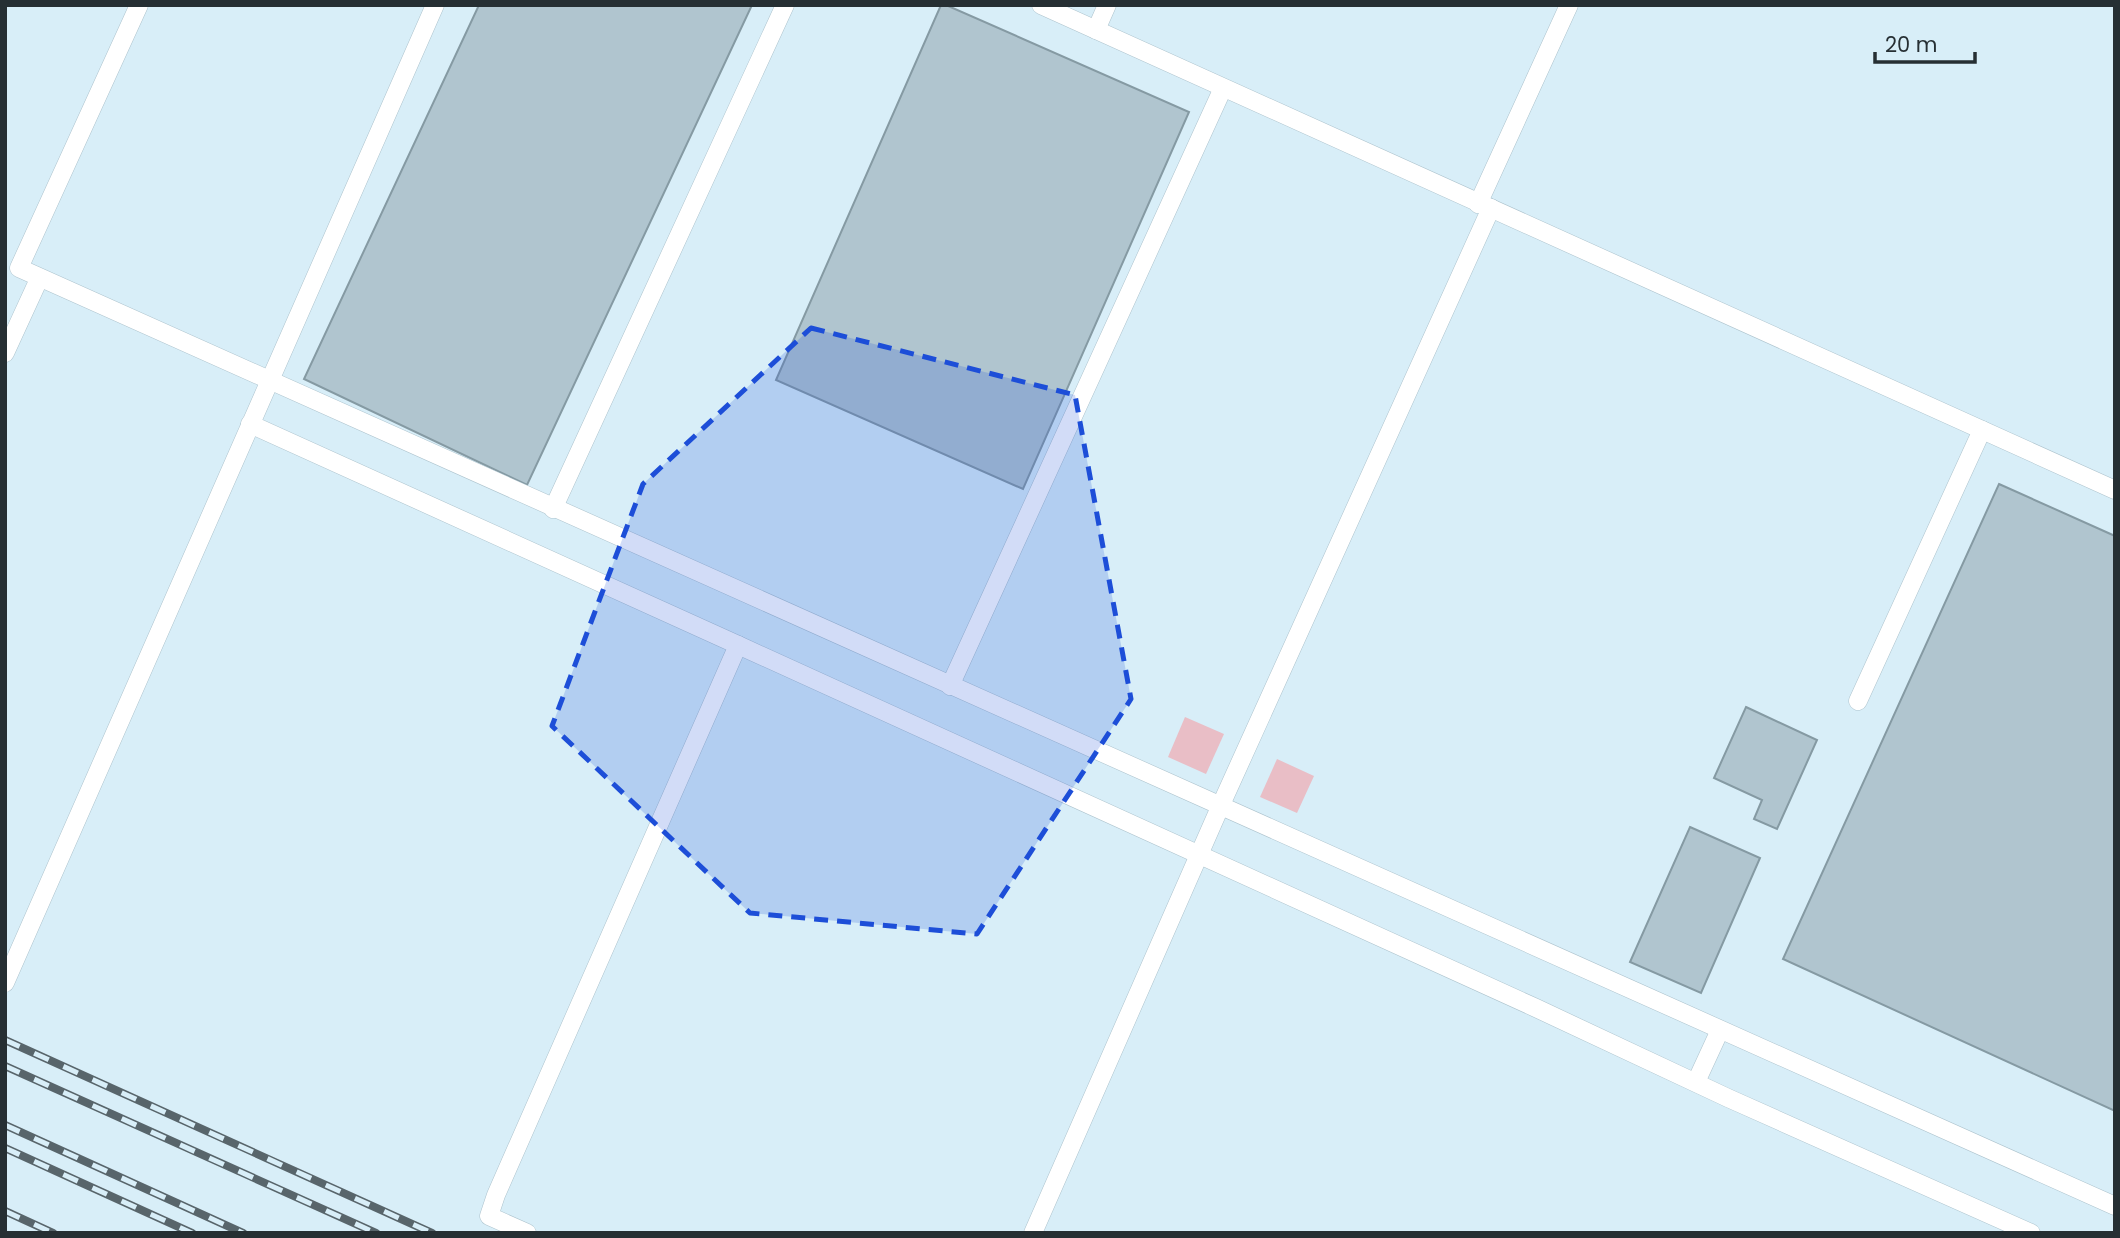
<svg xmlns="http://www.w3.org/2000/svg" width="2120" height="1238" font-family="Poppins,sans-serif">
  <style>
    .green { fill: #e9bec6 }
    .building { fill: #b0c5cf; stroke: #859aa3; stroke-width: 2 }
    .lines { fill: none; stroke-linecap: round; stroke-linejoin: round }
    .service-casing { stroke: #adc3cd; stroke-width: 19 }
    .service { stroke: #fff; stroke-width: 18 }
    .rail-casing { stroke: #58656b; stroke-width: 8 }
    .rail { stroke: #d8eef8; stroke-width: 5; stroke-dasharray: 16; stroke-linecap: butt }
    .marked { fill: #1d4ed8; fill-opacity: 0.2; stroke: #1d4ed8; stroke-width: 5; stroke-dasharray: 14 9; stroke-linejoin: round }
  </style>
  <rect width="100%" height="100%" fill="#d8eef8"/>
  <g class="green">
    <path d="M1185 717 1224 734 1206 774 1168 757Z"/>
    <path d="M1277 759 1314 776 1297 813 1260 797Z"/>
  </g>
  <g class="building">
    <path d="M479 5H752L527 485 304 379Z"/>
    <path d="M941 5H946L1189 112 1023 489 776 380Z"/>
    <path d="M1999 484 2115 536V1111L1783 959Z"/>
    <path d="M1746 707 1817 740 1777 829 1754 819 1762 800 1714 778Z"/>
    <path d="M1690 827 1760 858 1701 993 1630 962Z"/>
  </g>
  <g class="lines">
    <g class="service-casing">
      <g id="service">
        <path d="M139 5 19 268 2115 1206"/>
        <path d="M1041 5 2115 490"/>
        <path d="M1096 30 1107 5"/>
        <path d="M1478 204 1569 5"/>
        <path d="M5 353 39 279"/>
        <path d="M250 424 738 645 496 1195 489 1216 527 1233"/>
        <path d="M553 509 785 5"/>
        <path d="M738 645 1536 1008 1728 1098 2031 1233"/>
        <path d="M950 686 1223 88"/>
        <path d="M1858 701 1982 430"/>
        <path d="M5 983 435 5"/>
        <path d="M1696 1082 1720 1030"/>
        <path d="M1033 1233 1220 807 1491 208"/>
      </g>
    </g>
    <use href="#service" class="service"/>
    <g class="rail-casing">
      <g id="rail">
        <path d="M5 1040 432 1233"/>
        <path d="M5 1066 376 1233"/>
        <path d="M5 1125 243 1233"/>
        <path d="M5 1148 192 1233"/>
        <path d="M5 1211 53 1233"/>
      </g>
    </g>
    <use href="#rail" class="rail"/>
  </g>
  <path class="marked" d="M811 328 1075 395 1131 699 977 934 750 913 552 726 643 484Z"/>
  <rect width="2120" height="1238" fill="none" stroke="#262f33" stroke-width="14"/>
  <path d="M1875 52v10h100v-10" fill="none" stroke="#262f33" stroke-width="3.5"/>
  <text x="1885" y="52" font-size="21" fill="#262f33" stroke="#d8eef8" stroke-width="5" paint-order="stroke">20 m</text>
</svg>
